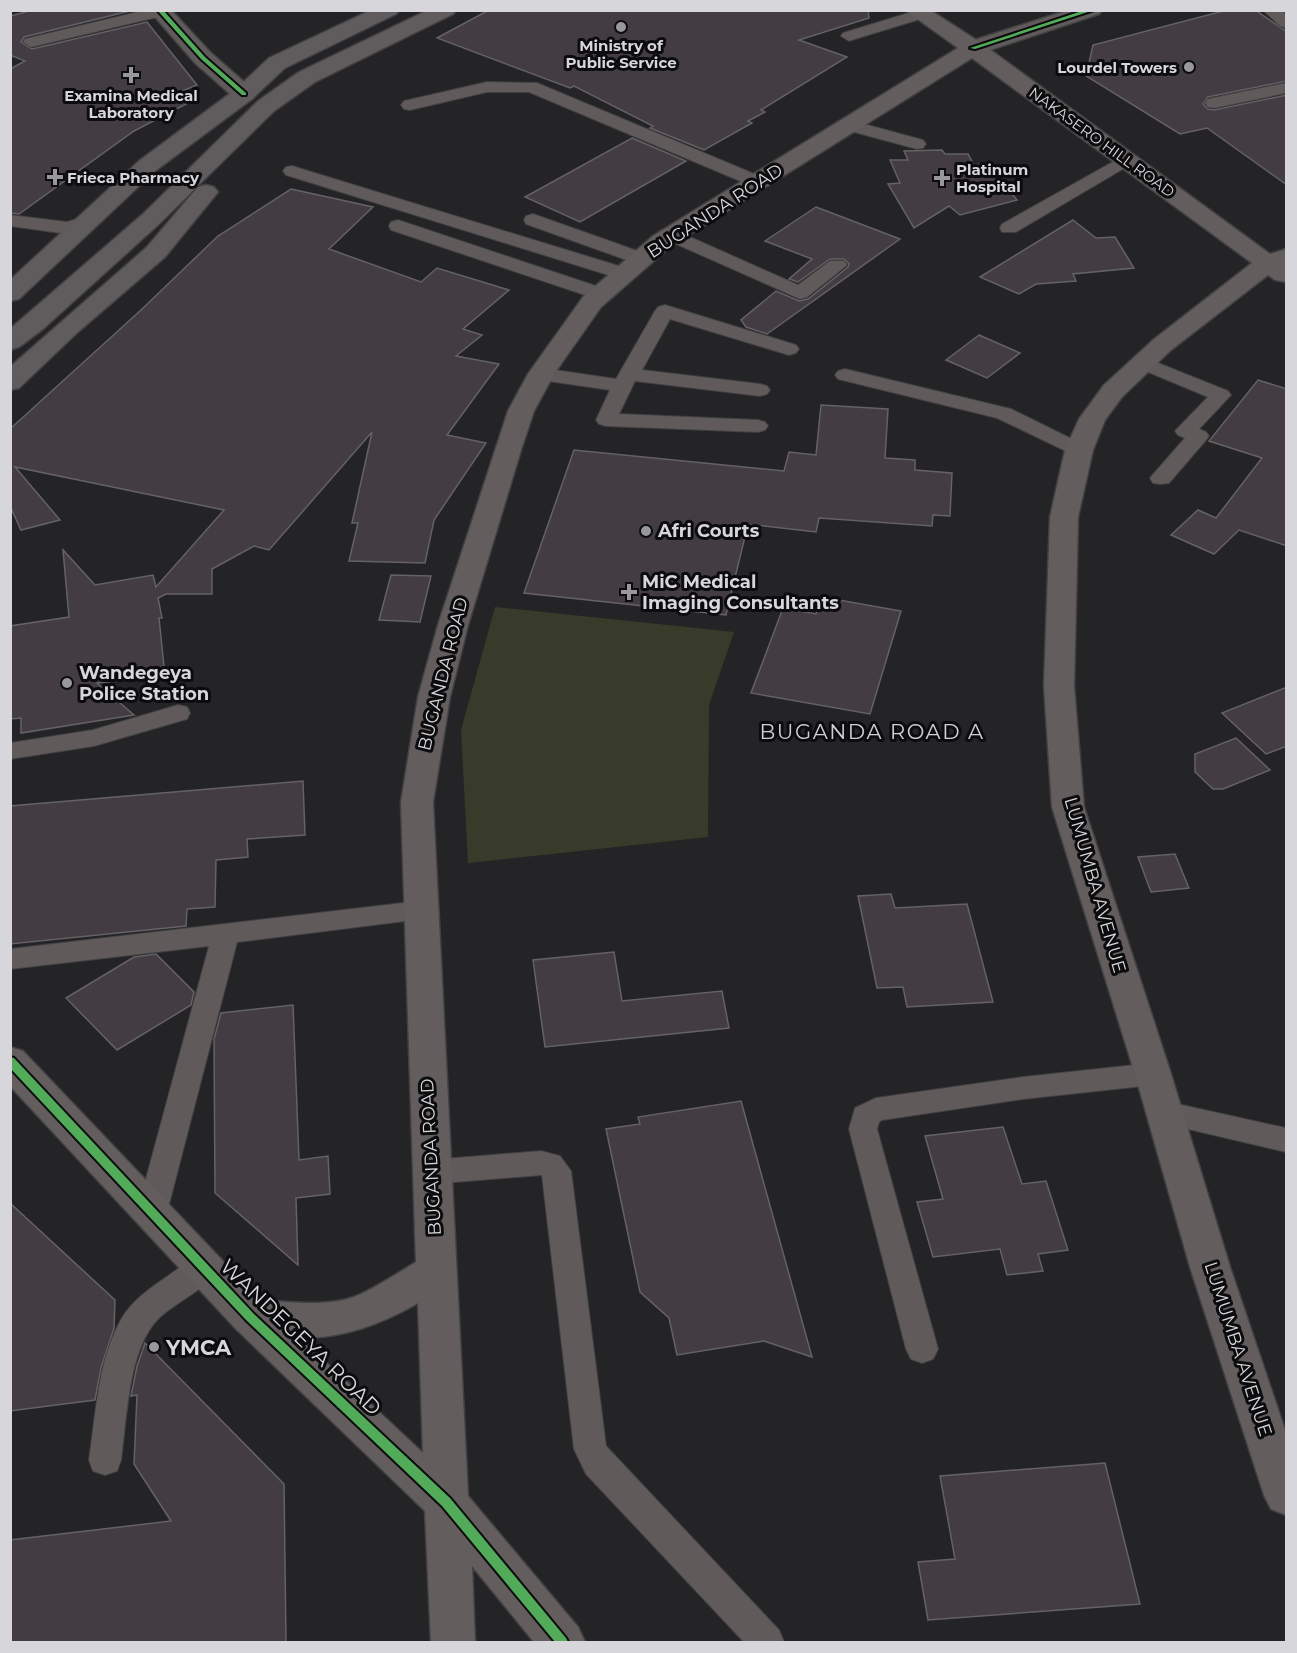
<svg xmlns="http://www.w3.org/2000/svg" width="1297" height="1653" font-family="Montserrat,sans-serif">
  <style>
    .green { fill: #383b29 }
    .building { fill: #433c42; stroke: #646264; stroke-width: 1.5 }
    .lines { fill: none; stroke-linecap: round; stroke-linejoin: round }
    .lane-casing { stroke: #414042; stroke-width: 2 }
    .street-casing { stroke: #414042; stroke-width: 3 }
    .secondary-casing { stroke: #414042; stroke-width: 3 }
    .primary-casing { stroke: #414042; stroke-width: 3 }
    .lane { fill: #605a5b; fill-rule: evenodd }
    .street { fill: #605a5b; fill-rule: evenodd }
    .secondary { fill: #635d5d; fill-rule: evenodd }
    .primary { fill: #605b5d; fill-rule: evenodd }
    .cycleway-casing { stroke: #0c0c0e; stroke-width: 4 }
    .cycleway { fill: #51ab58; fill-rule: evenodd }
    .poi-dot { fill: #98979b; stroke: #0c0c0e; stroke-width: 2 }
    .labels { text-anchor: middle; dominant-baseline: central; stroke-width: 6; stroke-linejoin: round; paint-order: stroke }
    .far-poi-label { font-size: 15px; font-weight: bold; fill: #d7d6da; stroke: #0c0c0e }
    .far-street-label { font-size: 15px; fill: #d7d6da; stroke: #0c0c0e }
    .street-label { font-size: 18px; fill: #d7d6da; stroke: #0c0c0e }
    .poi-label { font-size: 18px; font-weight: bold; fill: #d7d6da; stroke: #0c0c0e; text-anchor: start }
    .quarter-label { font-size: 21px; letter-spacing: 1.5px; fill: #d0ced6; stroke: #0c0c0e }
    .near-street-label { font-size: 21px; fill: #d7d6da; stroke: #0c0c0e }
    .near-poi-label { font-size: 21px; font-weight: bold; fill: #d7d6da; stroke: #0c0c0e; text-anchor: start }
  </style>
  <rect width="100%" height="100%" fill="#242326"/>
  <path class="green" d="M495 607 734 632 709 705 708 837 468 863 461 730Z"/>
  <g class="building">
    <path d="M33 10H134L24 37 21 42 32 49 147 22 197 85 175 94 194 100 134 131 19 214 10 213V69L25 61 10 55V16Z"/>
    <path d="M489 10H868L869 18 799 40 847 57 761 110 765 112 748 121 752 123 704 150 650 128 653 126 574 86 570 88 437 38Z"/>
    <path d="M1227 10H1255L1287 32V81L1208 97 1203 104 1208 109 1214 110 1287 95V185L1207 128 1180 134 1086 76 1093 45Z"/>
    <path d="M632 138 686 161 580 222 525 197Z"/>
    <path d="M942 150 945 154H968L974 165 987 163 1017 200 960 215 949 206 914 228 888 184 900 183 890 160H908L904 151Z"/>
    <path d="M291 189 373 207 329 249 421 282 437 268 509 290 463 329 482 335 456 356 499 364 447 435 486 443 434 520 425 563 349 561 358 523H352L372 432 269 550 254 546 212 569V594H166L158 598 162 618H159L165 676 97 683 134 715 21 733V718L10 719V626L69 617 63 550 95 585 153 575 156 587 224 510 15 467 60 520 21 530 10 506V429L141 310 218 236Z"/>
    <path d="M816 207 900 239 767 334 746 327 741 320 776 291 799 301 808 299 848 267 849 264 844 259H830L798 282 789 279 812 259 765 241Z"/>
    <path d="M1073 220 1096 238 1115 237 1134 268 1073 274 1076 281 1036 284 1019 294 980 277Z"/>
    <path d="M979 335 1020 353 987 378 946 360Z"/>
    <path d="M1258 380 1287 389V546L1239 530 1214 554 1171 535 1198 510 1216 518 1262 458 1209 441Z"/>
    <path d="M821 405 888 409 885 458 915 460V470L952 473 950 516 933 515 932 526 819 518 816 532 748 524 726 615 524 593 574 450 784 471 789 452 816 455Z"/>
    <path d="M391 575 431 576 420 622 379 620Z"/>
    <path d="M822 597 901 611 870 714 751 693 783 608 816 614Z"/>
    <path d="M1287 687V746L1266 754 1222 713Z"/>
    <path d="M1236 738 1270 770 1223 789H1213L1195 772V754Z"/>
    <path d="M303 781 305 835 247 839 248 857 216 860 215 907 187 909 186 926 10 944V806Z"/>
    <path d="M1175 854 1189 888 1151 892 1138 857Z"/>
    <path d="M891 894 895 908 967 904 993 1002 907 1007 903 987 877 988 858 896Z"/>
    <path d="M614 952 622 1001 722 991 729 1028 545 1047 533 960Z"/>
    <path d="M156 954 194 992 191 1005 117 1050 66 998 134 957Z"/>
    <path d="M293 1005 299 1160 328 1156 330 1194 296 1198 298 1265 215 1193 214 1039 221 1013Z"/>
    <path d="M741 1101 812 1357 764 1341 677 1355 669 1318 640 1292 606 1129 640 1124 638 1117Z"/>
    <path d="M1003 1127 1022 1184 1046 1181 1068 1250 1038 1254 1043 1271 1007 1275 1000 1249 933 1257 917 1202 943 1199 925 1136Z"/>
    <path d="M10 1203 115 1300 114 1328 101 1368 95 1400 10 1411Z"/>
    <path d="M145 1343 284 1484 286 1642H10V1540L171 1521 134 1464 137 1395 131 1396 137 1366Z"/>
    <path d="M1105 1463 1140 1604 928 1620 918 1562 955 1559 940 1476Z"/>
  </g>
  <g class="lines">
    <g class="lane-casing">
      <g id="lane">
        <path d="M146 10 168 12 166 15 31 47 23 42 25 39Z"/>
        <path d="M926 10 929 14 927 17 855 39 849 41 841 36 843 33 915 11Z"/>
        <path d="M1263 10H1281L1286 15V28L1280 26Z"/>
        <path d="M487 82 537 83 764 178 767 182 764 186H752L529 92H487L410 110 404 109 401 105 404 101Z"/>
        <path d="M1286 83V93L1214 108 1208 107 1205 103 1208 99Z"/>
        <path d="M849 120 923 140 926 144 923 148 917 149 843 129 840 125 843 121Z"/>
        <path d="M1127 154 1133 155 1136 159 1133 163 1016 232H1002L1000 228 1002 224Z"/>
        <path d="M292 166 632 270 635 274 632 278H618L286 175 283 171 286 167Z"/>
        <path d="M533 214 649 255 651 259 649 263H635L526 224 524 220 526 216Z"/>
        <path d="M10 215 67 222 89 215 96 217 98 221 96 225 68 234 10 226Z"/>
        <path d="M398 220 608 290 611 294 608 298H594L391 230 389 226 391 222Z"/>
        <path d="M672 229 798 285 830 261H844L847 265 807 297 800 299 665 239 663 235 665 231Z"/>
        <path d="M665 305 796 345 799 349 796 353 789 355 670 319 642 370 760 384 767 386 770 390 767 394 760 396 635 381 619 414 758 420 765 422 768 426 765 430 758 432 606 426 599 424 596 420 610 390 541 380 534 378 531 374 534 370 541 368 616 379 655 311 658 307Z"/>
        <path d="M1143 357 1228 391 1231 395 1199 429 1206 432 1209 436 1206 440 1169 483 1161 484 1153 483 1150 478 1185 438 1178 435 1175 431 1208 397 1136 367 1133 363 1136 359Z"/>
        <path d="M845 369 1011 409 1086 446 1090 450 1086 454 1079 456 1072 454 997 418 838 379 835 375 838 371Z"/>
        <path d="M178 705 187 707 190 713 187 719 94 746 10 759V743L93 730Z"/>
        <path d="M420 901 429 904 433 911 429 918 237 942 167 1212 163 1221 152 1224 141 1221 137 1212 209 946 10 969V949Z"/>
        <path d="M1153 1063 1163 1066 1167 1074 1163 1082 1153 1085 1023 1099 882 1120 879 1122 877 1129 938 1349 933 1359 922 1363 911 1359 906 1349 849 1129 855 1108 876 1098 1023 1077Z"/>
        <path d="M1164 1101 1286 1128V1152L1154 1121 1150 1113 1154 1105Z"/>
        <path d="M541 1151 560 1156 571 1171 606 1446 779 1630 784 1642H744L586 1474 574 1449 542 1175 431 1184 421 1181 416 1172 421 1163 431 1160Z"/>
        <path d="M204 1254 215 1258 219 1267C208 1289 177 1301 159 1318 128 1348 127 1418 121 1460L117 1471 105 1475 93 1471 89 1460C96 1414 98 1359 122 1318 132 1301 149 1289 165 1278 178 1269 190 1259 204 1254Z"/>
      </g>
    </g>
    <g class="street-casing">
      <g id="street">
        <path d="M149 10H171L211 53 252 89 255 94 252 99 244 101 236 99 195 63Z"/>
        <path d="M1069 10H1102L1099 14 981 53 973 54 965 53 962 48 965 43Z"/>
      </g>
    </g>
    <g class="secondary-casing">
      <path id="secondary" d="M905 10H930L981 43 1270 254 1286 249V282L1275 280 1268 275 1171 350 1122 397 1105 420 1093 450 1078 517 1074 686 1084 807 1171 1074 1230 1267 1286 1433V1515L1271 1509 1264 1495 1190 1267 1135 1074 1052 807 1044 686 1050 517 1065 450 1079 419 1104 385 1153 340 1252 263 972 58 671 246 601 307 554 374 534 411 521 450 468 625 450 697 433 802 468 1496 578 1627 585 1642H534L472 1566 475 1642H431L425 1511 236 1329 10 1086V1047L23 1051 260 1300C290 1302 325 1307 354 1297 376 1288 396 1274 416 1262L401 802 418 697 438 625 508 411 528 374 583 297 653 236 958 48ZM418 1303 423 1453 300 1338C343 1338 380 1325 418 1303Z"/>
    </g>
    <g class="primary-casing">
      <g id="primary">
        <path d="M371 10H399L396 14 285 68 252 99 155 171 19 299 10 301V280L139 161 236 89 269 58Z"/>
        <path d="M428 10H456L453 14 315 82 274 111 159 224 43 329 19 347 10 350V329L143 214 258 101 299 72Z"/>
        <path d="M206 185 214 187 218 192 165 257 79 331 19 388 10 390V367L147 247 198 187Z"/>
      </g>
    </g>
    <use href="#lane" class="lane"/>
    <use href="#street" class="street"/>
    <use href="#secondary" class="secondary"/>
    <use href="#primary" class="primary"/>
    <g class="cycleway-casing">
      <g id="cycleway">
        <path d="M157 10H163L205 57 246 93V95H242L201 59Z"/>
        <path d="M1085 10H1094L975 49 970 48Z"/>
        <path d="M10 1057 14 1058 254 1314 450 1498 566 1638 568 1642H555L442 1506 246 1320 10 1068Z"/>
      </g>
    </g>
    <use href="#cycleway" class="cycleway"/>
  </g>
  <g class="poi-dot">
    <circle cx="621" cy="27" r="6"/>
    <circle cx="1189" cy="67" r="6"/>
    <path d="M128 66h6v6h6v6h-6v6h-6v-6h-6v-6h6z"/>
    <path d="M52 168h6v6h6v6h-6v6h-6v-6h-6v-6h6z"/>
    <path d="M939 169h6v6h6v6h-6v6h-6v-6h-6v-6h6z"/>
    <circle cx="646" cy="531" r="6"/>
    <path d="M626 583h6v6h6v6h-6v6h-6v-6h-6v-6h6z"/>
    <circle cx="67" cy="683" r="6"/>
    <circle cx="154" cy="1347" r="6"/>
  </g>
  <g class="labels">
    <g class="far-poi-label">
      <text x="621" y="45">Ministry of<tspan x="621" dy="17">Public Service</tspan></text>
      <text x="1177" y="67" text-anchor="end">Lourdel Towers</text>
      <text x="131" y="95">Examina Medical<tspan x="131" dy="17">Laboratory</tspan></text>
      <text x="956" y="169" text-anchor="start">Platinum<tspan x="956" dy="17">Hospital</tspan></text>
      <text x="67" y="177" text-anchor="start">Frieca Pharmacy</text>
    </g>
    <g class="far-street-label">
      <text transform="translate(1102 142) rotate(36)">NAKASERO HILL ROAD</text>
    </g>
    <g class="street-label">
      <text transform="translate(715 211) rotate(-33)">BUGANDA ROAD</text>
      <text transform="translate(443 674) rotate(-76)">BUGANDA ROAD</text>
      <text transform="translate(1095 885) rotate(74)">LUMUMBA AVENUE</text>
      <text transform="translate(431 1157) rotate(-93)">BUGANDA ROAD</text>
      <text transform="translate(1238 1349) rotate(72)">LUMUMBA AVENUE</text>
    </g>
    <g class="poi-label">
      <text x="658" y="531">Afri Courts</text>
      <text x="642" y="582">MiC Medical<tspan x="642" dy="21">Imaging Consultants</tspan></text>
      <text x="79" y="673">Wandegeya<tspan x="79" dy="21">Police Station</tspan></text>
    </g>
    <g class="quarter-label">
      <text x="872" y="731">BUGANDA ROAD A</text>
    </g>
    <g class="near-street-label">
      <text transform="translate(301 1337) rotate(44)">WANDEGEYA ROAD</text>
    </g>
    <g class="near-poi-label">
      <text x="166" y="1347">YMCA</text>
    </g>
  </g>
  <rect width="1297" height="1653" fill="none" stroke="#d7d6da" stroke-width="24"/>
</svg>
